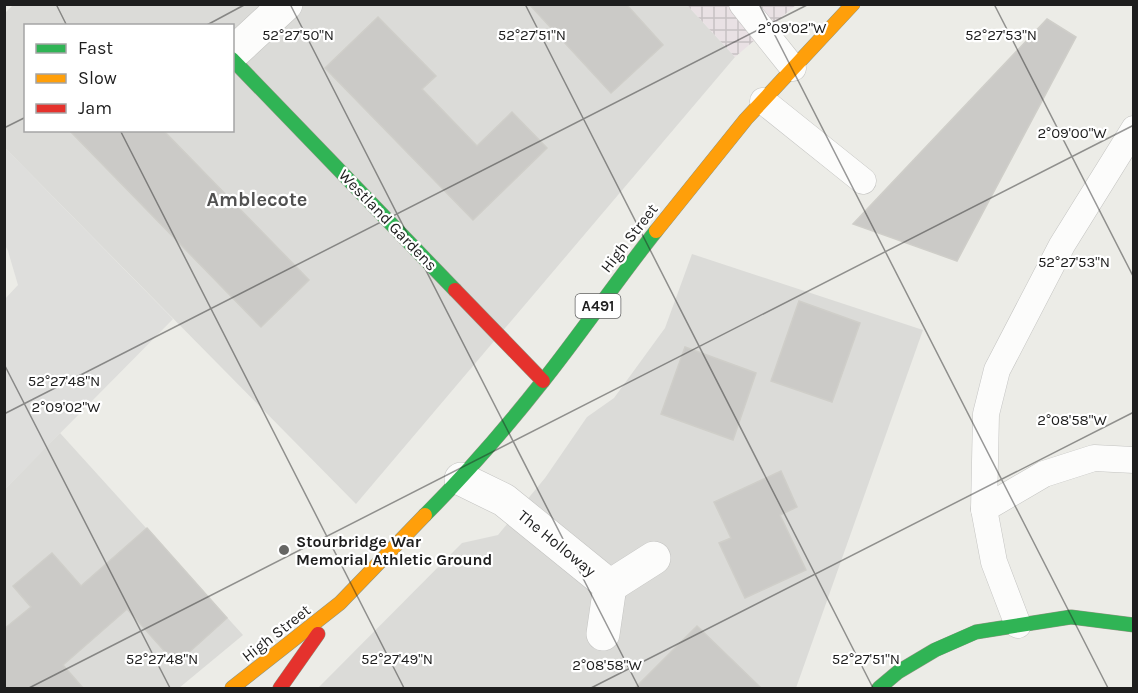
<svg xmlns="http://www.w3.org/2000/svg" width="1138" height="693" font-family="Karla,sans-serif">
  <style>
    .residential { fill: #dbdbd8; fill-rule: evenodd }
    .industrial { fill: url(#industrial-grid) }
    .parking { fill: #dededc }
    .building { fill: #cbcac7; stroke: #cfcec9; stroke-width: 1.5 }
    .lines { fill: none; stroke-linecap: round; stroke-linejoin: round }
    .lane-casing { stroke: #c3c3c1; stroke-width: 27 }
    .street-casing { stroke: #c3c3c1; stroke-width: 34 }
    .fast-casing { stroke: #8f9581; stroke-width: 15 }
    .slow-casing { stroke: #8f9581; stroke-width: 15 }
    .jam-casing { stroke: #8f9581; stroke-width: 15 }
    .lane { stroke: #fcfcfb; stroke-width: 26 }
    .street { stroke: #fcfcfb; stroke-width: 33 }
    .fast { stroke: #30b455; stroke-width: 14 }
    .slow { stroke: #ff9f0a; stroke-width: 14 }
    .jam { stroke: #e5322d; stroke-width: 14 }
    .ticks { fill: none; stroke: #1e1e1e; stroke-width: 1.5; stroke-opacity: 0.45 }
    .poi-dot { fill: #666664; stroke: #fff; stroke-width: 2 }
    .labels { text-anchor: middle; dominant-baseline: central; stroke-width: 4.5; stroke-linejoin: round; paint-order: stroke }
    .shield { fill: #fff; stroke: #626262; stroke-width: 1.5 }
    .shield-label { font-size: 15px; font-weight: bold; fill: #1e1e1e }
    .street-label { font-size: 16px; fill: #1e1e1e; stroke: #fff }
    .poi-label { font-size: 16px; font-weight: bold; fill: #1e1e1e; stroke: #fff; text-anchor: start }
    .quarter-label { font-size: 20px; font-weight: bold; fill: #515151; stroke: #fff }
    .ticks-label { font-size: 15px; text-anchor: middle; fill: #1e1e1e; stroke: #fff; stroke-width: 4.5; stroke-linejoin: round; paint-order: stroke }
  </style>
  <defs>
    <pattern id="industrial-grid" width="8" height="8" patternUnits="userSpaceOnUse" patternTransform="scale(1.5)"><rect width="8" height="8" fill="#e9e1e4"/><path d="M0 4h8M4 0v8" fill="none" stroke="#c7c1c3"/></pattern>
  </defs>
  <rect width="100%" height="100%" fill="#ecece7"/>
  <g class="residential">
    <path d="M13 5H687L735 57 356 504 5 148V13ZM26 26H232V130H26Z"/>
    <path d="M692 254 923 330 796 688H318L462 543 498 535 545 478 587 417 614 398 665 328Z"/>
    <path d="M60 433 243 635 179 688H5V489Z"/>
  </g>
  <path class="industrial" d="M687 5H796L735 57Z"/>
  <path class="parking" d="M5 148 173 319 5 489V299L18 285 8 251 5 245Z"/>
  <g class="building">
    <path d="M529 4H626L663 45 611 93Z"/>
    <path d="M378 17 436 76 422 89 477 146 512 112 547 148 473 220 325 68Z"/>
    <path d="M1047 19 1076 37 957 261 853 224Z"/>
    <path d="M69 130H163L309 280 261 327Z"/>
    <path d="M799 301 860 323 832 402 771 381Z"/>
    <path d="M685 347 756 373 733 440 661 414Z"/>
    <path d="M781 471 797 507 780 515 806 570 745 598 719 543 731 538 714 502Z"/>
    <path d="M147 528 227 618 176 664 127 609 63 665 83 688H4V629L31 607 13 586 52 553 81 586Z"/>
    <path d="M697 626 761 688H635Z"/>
  </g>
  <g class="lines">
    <g class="lane-casing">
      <g id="lane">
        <path d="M742 4 793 68"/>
        <path d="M763 101 863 181"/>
        <path d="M984 509 986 414 997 370 1062 245 1134 129"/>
        <path d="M1018 625 994 562 984 509 1044 474 1094 458 1134 460"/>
      </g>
    </g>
    <g class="street-casing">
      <g id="street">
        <path d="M232 54 286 4"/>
        <path d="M461 479 504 500 610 586 603 634"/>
        <path d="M610 586 654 558"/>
      </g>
    </g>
    <g class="fast-casing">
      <g id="fast">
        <path d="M232 59 455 290"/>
        <path d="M425 515C467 473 506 428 543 381 582 332 617 280 656 231"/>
        <path d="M879 688 898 672 935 650 976 632 1071 617 1134 625"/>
      </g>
    </g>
    <g class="slow-casing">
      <g id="slow">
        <path d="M656 231 746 119 853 4"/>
        <path d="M232 688 340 603 425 515"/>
      </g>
    </g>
    <g class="jam-casing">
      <g id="jam">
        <path d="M455 290 543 381"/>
        <path d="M280 688 318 634"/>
      </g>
    </g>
    <use href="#lane" class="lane"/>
    <use href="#street" class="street"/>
    <use href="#fast" class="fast"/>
    <use href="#slow" class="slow"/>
    <use href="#jam" class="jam"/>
  </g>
  <path class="ticks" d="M56 4 67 26M290 4 639 688M525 4 873 688M759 4 1108 688M994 4 1134 278M205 26 246 4M4 128 26 117M120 130 404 688M4 364 170 688M4 414 809 4M29 688 1134 125M591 688 1134 412"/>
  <circle class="poi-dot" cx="284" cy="550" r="6"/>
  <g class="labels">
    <rect class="shield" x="575.5" y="294" width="45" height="24" rx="4.5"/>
    <g class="shield-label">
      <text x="598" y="306">A491</text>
    </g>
    <g class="street-label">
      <text transform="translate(388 220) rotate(46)">Westland Gardens</text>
      <text transform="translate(629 238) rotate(-52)">High Street</text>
      <text transform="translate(557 543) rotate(39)">The Holloway</text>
      <text transform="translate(276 633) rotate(-38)">High Street</text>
    </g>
    <g class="poi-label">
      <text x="296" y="541">Stourbridge War<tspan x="296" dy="18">Memorial Athletic Ground</tspan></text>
    </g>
    <g class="quarter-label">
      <text x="257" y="199">Amblecote</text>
    </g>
  </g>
  <g class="ticks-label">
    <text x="792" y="33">2°09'02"W</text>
    <text x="298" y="40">52°27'50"N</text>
    <text x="532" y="40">52°27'51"N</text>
    <text x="1001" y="40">52°27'53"N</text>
    <text x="1072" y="138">2°09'00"W</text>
    <text x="1074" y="267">52°27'53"N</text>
    <text x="64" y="386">52°27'48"N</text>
    <text x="66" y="412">2°09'02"W</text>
    <text x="1072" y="425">2°08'58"W</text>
    <text x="162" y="664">52°27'48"N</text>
    <text x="397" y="664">52°27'49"N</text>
    <text x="866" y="664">52°27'51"N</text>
    <text x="607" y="670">2°08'58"W</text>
  </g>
  <rect width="1138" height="693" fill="none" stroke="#1e1e1e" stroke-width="12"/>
  <rect x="24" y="24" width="210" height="108" fill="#ffffff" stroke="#a5a5a5" stroke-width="1.5"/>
  <rect x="36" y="44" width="30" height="9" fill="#30b455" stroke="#a5a5a5" stroke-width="1.5"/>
  <text x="78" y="54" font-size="18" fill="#1e1e1e">Fast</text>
  <rect x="36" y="74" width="30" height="9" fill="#ff9f0a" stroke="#a5a5a5" stroke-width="1.5"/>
  <text x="78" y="84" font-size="18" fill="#1e1e1e">Slow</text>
  <rect x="36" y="104" width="30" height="9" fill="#e5322d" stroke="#a5a5a5" stroke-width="1.5"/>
  <text x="78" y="114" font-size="18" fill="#1e1e1e">Jam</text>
</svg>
